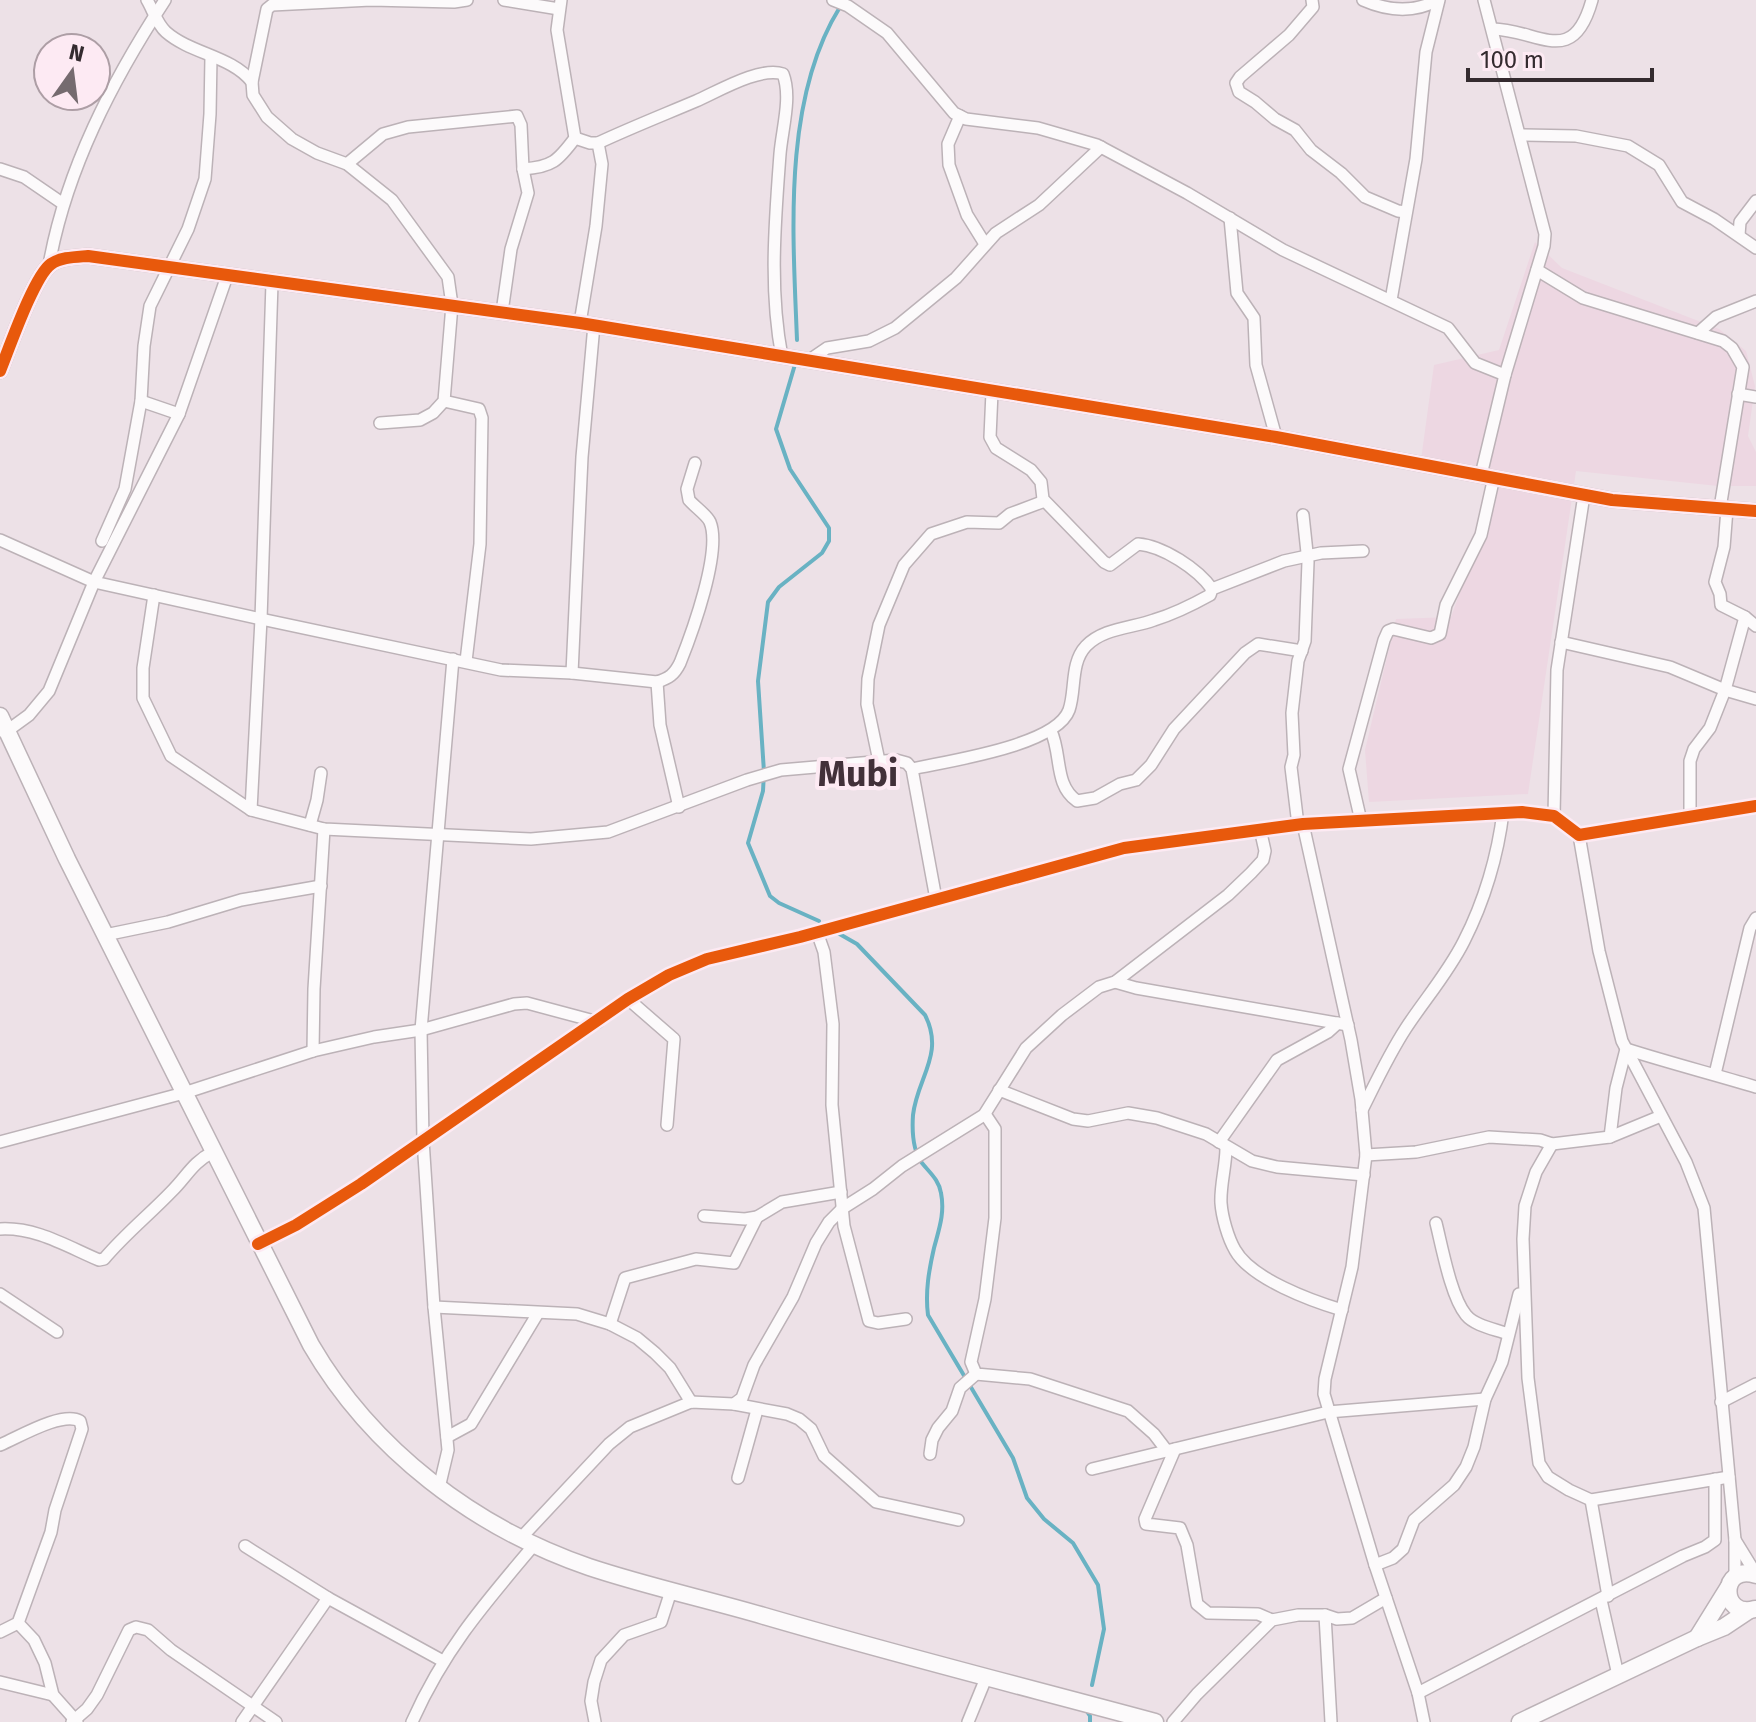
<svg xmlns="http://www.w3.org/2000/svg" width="1756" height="1722" font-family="'Fira Sans',sans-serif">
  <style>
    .built { fill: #edd7e2 }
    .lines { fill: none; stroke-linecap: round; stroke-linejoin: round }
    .stream { stroke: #69b2c3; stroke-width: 4 }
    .minor-casing { stroke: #bcb2b7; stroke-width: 14 }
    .tertiary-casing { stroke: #bcb2b7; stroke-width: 17 }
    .secondary-casing { stroke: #bcb2b7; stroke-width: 19 }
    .minor { stroke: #fcfafb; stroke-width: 11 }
    .tertiary { stroke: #fcfafb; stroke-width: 14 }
    .secondary { stroke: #fcfafb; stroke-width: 16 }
    .cycleway-casing { stroke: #fdeaf3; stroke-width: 17 }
    .cycleway { stroke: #e8590c; stroke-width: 12 }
    .labels { text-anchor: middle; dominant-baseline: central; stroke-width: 8; stroke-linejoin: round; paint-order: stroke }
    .town-label { font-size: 36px; font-weight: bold; fill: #423039; stroke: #fdeaf3 }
  </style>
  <rect width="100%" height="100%" fill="#ede1e7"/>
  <path class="built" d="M1535 242 1562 268 1719 329 1746 351 1755 386 1748 436 1756 452V486H1718L1576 471 1528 794 1369 802 1365 750 1396 619 1451 617 1498 489 1420 467 1434 365 1499 350Z"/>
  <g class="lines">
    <g class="stream">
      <path d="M797 340C793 235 782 100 840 7"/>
      <path d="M796 361 776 429 790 469 829 528V541L822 553 779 587 768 602 758 681 764 772 763 791 748 843 770 896 779 903 819 921"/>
      <path d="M836 932 857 944 925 1015C945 1054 917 1078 913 1115 912 1130 913 1151 922 1163 930 1173 939 1180 941 1193 945 1213 939 1229 934 1248 929 1270 925 1292 928 1315L1013 1458 1027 1498 1044 1519 1073 1543 1098 1585 1104 1629 1092 1685"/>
      <path d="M1086 1710 1090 1716V1722"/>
    </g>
    <g class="minor-casing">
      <g id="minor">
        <path d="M147 0C153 10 157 24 166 32 191 54 232 56 252 82"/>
        <path d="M504 0 559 9"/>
        <path d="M833 0 848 6 887 33 954 113 966 119 1038 128 1097 145 1187 193 1283 250 1448 328 1475 363 1505 375"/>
        <path d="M1312 0 1313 7 1289 35 1240 77 1236 83 1239 92 1255 102 1275 119 1295 130 1311 150 1341 173 1365 197 1398 211 1406 212"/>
        <path d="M1363 0C1388 11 1414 13 1438 0"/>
        <path d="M1493 29C1539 30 1573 69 1592 0"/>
        <path d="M960 116 948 144 949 165 967 215 985 244"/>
        <path d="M1521 135 1576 136 1628 146 1659 165 1682 202 1714 219 1756 248"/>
        <path d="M575 138 590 143H598C630 128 663 115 696 101 717 92 760 66 783 74 792 97 782 129 780 154 775 221 769 290 782 357"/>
        <path d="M347 164 383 134 408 127 517 116 521 125 523 169 528 193 511 249 502 312"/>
        <path d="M0 169 24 177 62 203"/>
        <path d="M523 169C552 167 558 161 575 138L557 30 561 0"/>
        <path d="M1230 218 1237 293 1254 318 1256 365 1276 437"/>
        <path d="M1739 235 1740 222 1756 201"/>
        <path d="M49 265C66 170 112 81 165 0"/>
        <path d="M1537 270 1583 298 1723 341 1732 348 1743 367 1720 508"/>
        <path d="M1391 300 1416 159 1426 52 1439 0"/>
        <path d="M580 323 596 226 602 164 598 143"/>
        <path d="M1698 333 1716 317 1756 301"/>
        <path d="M808 361 827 348 869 341 895 328 956 278 996 233 1039 205 1101 147"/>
        <path d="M992 392 990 437 996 448 1031 470 1041 482 1043 499 1104 562 1110 565 1138 544C1163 546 1198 569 1212 589"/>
        <path d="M1738 394 1756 397"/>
        <path d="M141 401 179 414"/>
        <path d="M444 401 479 409 482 418 480 544 466 661"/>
        <path d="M380 423 420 420 433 413 444 401 452 305 448 277 392 200 347 164 317 153 292 139 267 117 253 95 252 82 267 9 272 5 371 0 454 2 467 0"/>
        <path d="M1481 475 1505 375 1544 246 1545 234 1484 0"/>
        <path d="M1727 509 1724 547 1715 582 1720 594 1721 605 1745 617 1756 626"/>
        <path d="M0 540 94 582 261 619 501 670 572 673 657 682C669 678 674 675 680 663 692 633 722 551 710 522 707 515 695 507 689 500L687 489 695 463"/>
        <path d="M102 541 125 489 141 401 144 346 150 306 188 229 205 179 210 114 211 57"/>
        <path d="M154 595 143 668V698L171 756 251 810 324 829 531 839 608 832 747 780 781 770 896 760 907 763 912 769 936 899"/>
        <path d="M1561 642 1670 667 1725 690 1756 699"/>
        <path d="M572 673 582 457 594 325"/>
        <path d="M657 682 660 725 679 807"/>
        <path d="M2 731H7L29 715 49 691 94 582 179 414 227 276"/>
        <path d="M1051 731C1062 755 1054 785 1077 801L1095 798 1120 784 1136 780 1151 765 1174 729 1245 653 1258 644 1302 651"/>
        <path d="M879 761 867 704 868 679 879 625 904 565 931 534 967 522 999 523 1010 514 1042 502 1043 499"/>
        <path d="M912 769C947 761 1056 746 1069 710 1076 690 1070 663 1086 646 1103 628 1132 628 1154 620 1174 614 1192 605 1210 595L1212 589 1284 561 1321 553 1363 551"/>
        <path d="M251 810 261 619 272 283"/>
        <path d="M1554 816 1557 670 1584 495"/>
        <path d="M1690 817V761L1694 749 1710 728 1725 690 1745 617"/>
        <path d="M1361 821 1349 769 1384 640 1388 631 1393 629 1431 638 1440 634 1446 605 1481 535 1494 477"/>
        <path d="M1303 824 1351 1040 1361 1099 1366 1155 1352 1267 1325 1379 1324 1394 1375 1565 1418 1693 1424 1722"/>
        <path d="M310 825 317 800 321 773"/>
        <path d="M1298 825 1291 767 1294 755 1292 713 1298 661 1305 641 1308 562 1303 515"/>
        <path d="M1579 835 1599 951 1622 1041 1686 1162 1704 1208 1735 1540V1576"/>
        <path d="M817 932 824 952 833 1024 832 1105 844 1226 869 1321 878 1323 906 1319"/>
        <path d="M105 935 168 922 241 900 321 886"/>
        <path d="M1115 982 1136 988 1348 1025"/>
        <path d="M628 999 674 1039 667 1125"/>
        <path d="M313 1051 314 989 324 829"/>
        <path d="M1715 1074 1750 928 1756 918"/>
        <path d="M999 1090 1073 1119 1088 1121 1128 1113 1157 1118 1206 1134 1252 1161 1277 1167 1364 1175"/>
        <path d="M1362 1110C1376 1082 1389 1054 1406 1028 1425 999 1448 973 1464 941 1484 902 1498 855 1503 812"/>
        <path d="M985 1114 995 1129V1218L985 1299 971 1362 976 1374 1030 1379 1128 1411 1154 1434 1167 1451"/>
        <path d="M1610 1137 1616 1088 1626 1049C1670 1063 1713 1074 1756 1087"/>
        <path d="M0 1142 184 1093 313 1051 374 1037 421 1030 514 1004 527 1003 598 1022"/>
        <path d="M1219 1142 1277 1060 1328 1032 1338 1023"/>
        <path d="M1552 1144 1536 1172 1525 1206 1523 1239 1528 1378 1539 1463 1548 1477 1569 1490 1591 1500 1729 1477"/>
        <path d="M1226 1148C1226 1166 1220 1186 1221 1203 1222 1217 1228 1238 1235 1250 1251 1279 1312 1301 1342 1310"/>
        <path d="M1366 1155 1416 1152 1489 1137 1540 1140 1552 1144 1610 1137 1661 1116"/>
        <path d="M704 1216 745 1219 757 1217 782 1202 841 1192"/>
        <path d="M1436 1223C1442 1247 1451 1297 1466 1315 1475 1326 1495 1329 1508 1334"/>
        <path d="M0 1229C36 1227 66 1246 99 1260L104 1259C125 1234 149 1215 172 1191 187 1176 193 1162 213 1152"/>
        <path d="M258 1244 296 1225 361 1184 628 999 669 975 707 959 800 937 1124 848 1303 824 1522 812 1554 816 1579 835 1756 806"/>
        <path d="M0 1294 57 1332"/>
        <path d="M434 1307 577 1314 610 1324 637 1338 655 1353 670 1368 691 1402"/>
        <path d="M610 1324 625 1278 696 1259 734 1263 757 1217"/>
        <path d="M1721 1402 1756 1384"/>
        <path d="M734 1404 787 1414 799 1419 811 1429 824 1456 876 1502 958 1520"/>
        <path d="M447 1437 471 1424 538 1313"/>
        <path d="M0 1445C19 1437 62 1411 80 1421L82 1429 55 1510 51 1532 18 1623 0 1632"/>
        <path d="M1175 1449 1145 1519 1146 1524 1180 1528 1187 1545 1197 1604 1208 1613 1258 1614 1272 1620"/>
        <path d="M930 1454 932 1440 938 1428 952 1411 960 1388 976 1374"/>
        <path d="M1092 1469 1328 1412 1485 1399"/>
        <path d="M738 1478 757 1410"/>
        <path d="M439 1488 448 1450 434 1307 423 1140 421 1030 453 659"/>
        <path d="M1591 1500 1608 1596"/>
        <path d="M520 1539 609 1444 630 1427 691 1402 734 1404 742 1398 754 1365 793 1297 816 1243 829 1222 843 1208 873 1189 902 1166 984 1115 1026 1048 1062 1015 1099 987 1115 982 1228 895 1251 873 1263 860 1265 851 1260 829"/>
        <path d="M1735 1540 1756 1574"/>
        <path d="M245 1546 328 1598 443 1661"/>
        <path d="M1375 1565 1393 1558 1403 1549 1414 1520 1454 1485 1466 1467 1474 1447 1485 1399 1502 1362 1519 1294"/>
        <path d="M1601 1600 1618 1675"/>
        <path d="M1325 1615 1331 1722"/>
        <path d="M18 1623 34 1640 45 1663 53 1695 77 1722"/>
        <path d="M0 1682 53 1695"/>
        <path d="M1418 1693 1683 1556 1705 1547 1715 1540V1479"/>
        <path d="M72 1722 87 1709 97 1695 129 1630 136 1627 148 1630 171 1650 276 1722"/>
        <path d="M242 1722 328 1598"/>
        <path d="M412 1722C444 1650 484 1604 534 1545"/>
        <path d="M595 1722 591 1701 594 1682 601 1660 624 1635 661 1622 671 1591"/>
        <path d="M968 1722 986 1678"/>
        <path d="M1173 1722 1197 1694 1272 1620 1298 1615H1325L1337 1619 1352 1618 1386 1598"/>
      </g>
    </g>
    <g class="tertiary-casing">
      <path id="tertiary" d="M0 371C9 349 34 276 51 264 61 257 76 257 88 256L580 323 1276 437 1612 500 1756 511"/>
    </g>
    <g class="secondary-casing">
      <g id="secondary">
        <path d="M0 716 67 859 311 1345C372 1450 475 1528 589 1567 646 1586 706 1599 764 1616 894 1654 1025 1687 1155 1722"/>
        <path d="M1755 1609C1720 1619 1719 1563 1756 1575"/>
        <path d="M1697 1638 1728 1588"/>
        <path d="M1520 1722 1697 1638 1724 1627 1748 1611"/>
      </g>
    </g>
    <use href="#minor" class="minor"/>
    <use href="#tertiary" class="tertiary"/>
    <use href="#secondary" class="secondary"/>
    <g class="cycleway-casing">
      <g id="cycleway">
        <path d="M0 371C9 349 34 276 51 264 61 257 76 257 88 256L580 323 1276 437 1612 500 1756 511"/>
        <path d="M258 1244 296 1225 361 1184 628 999 669 975 707 959 800 937 1124 848 1303 824 1522 812 1554 816 1579 835 1756 806"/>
      </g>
    </g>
    <use href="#cycleway" class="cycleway"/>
  </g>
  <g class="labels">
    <g class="town-label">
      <text x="858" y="774">Mubi</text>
    </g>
  </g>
  <g transform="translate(72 72) rotate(14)"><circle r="38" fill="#fdeaf3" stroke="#ad9ea5" stroke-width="2"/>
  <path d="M0-6L14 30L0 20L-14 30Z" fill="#756b6f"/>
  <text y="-12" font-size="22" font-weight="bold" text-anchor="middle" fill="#342b2f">N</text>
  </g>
  <path d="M1468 68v12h184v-12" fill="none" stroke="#342b2f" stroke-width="4"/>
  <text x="1480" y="68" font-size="24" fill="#342b2f" stroke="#fdeaf3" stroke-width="6" paint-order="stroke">100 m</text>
</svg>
